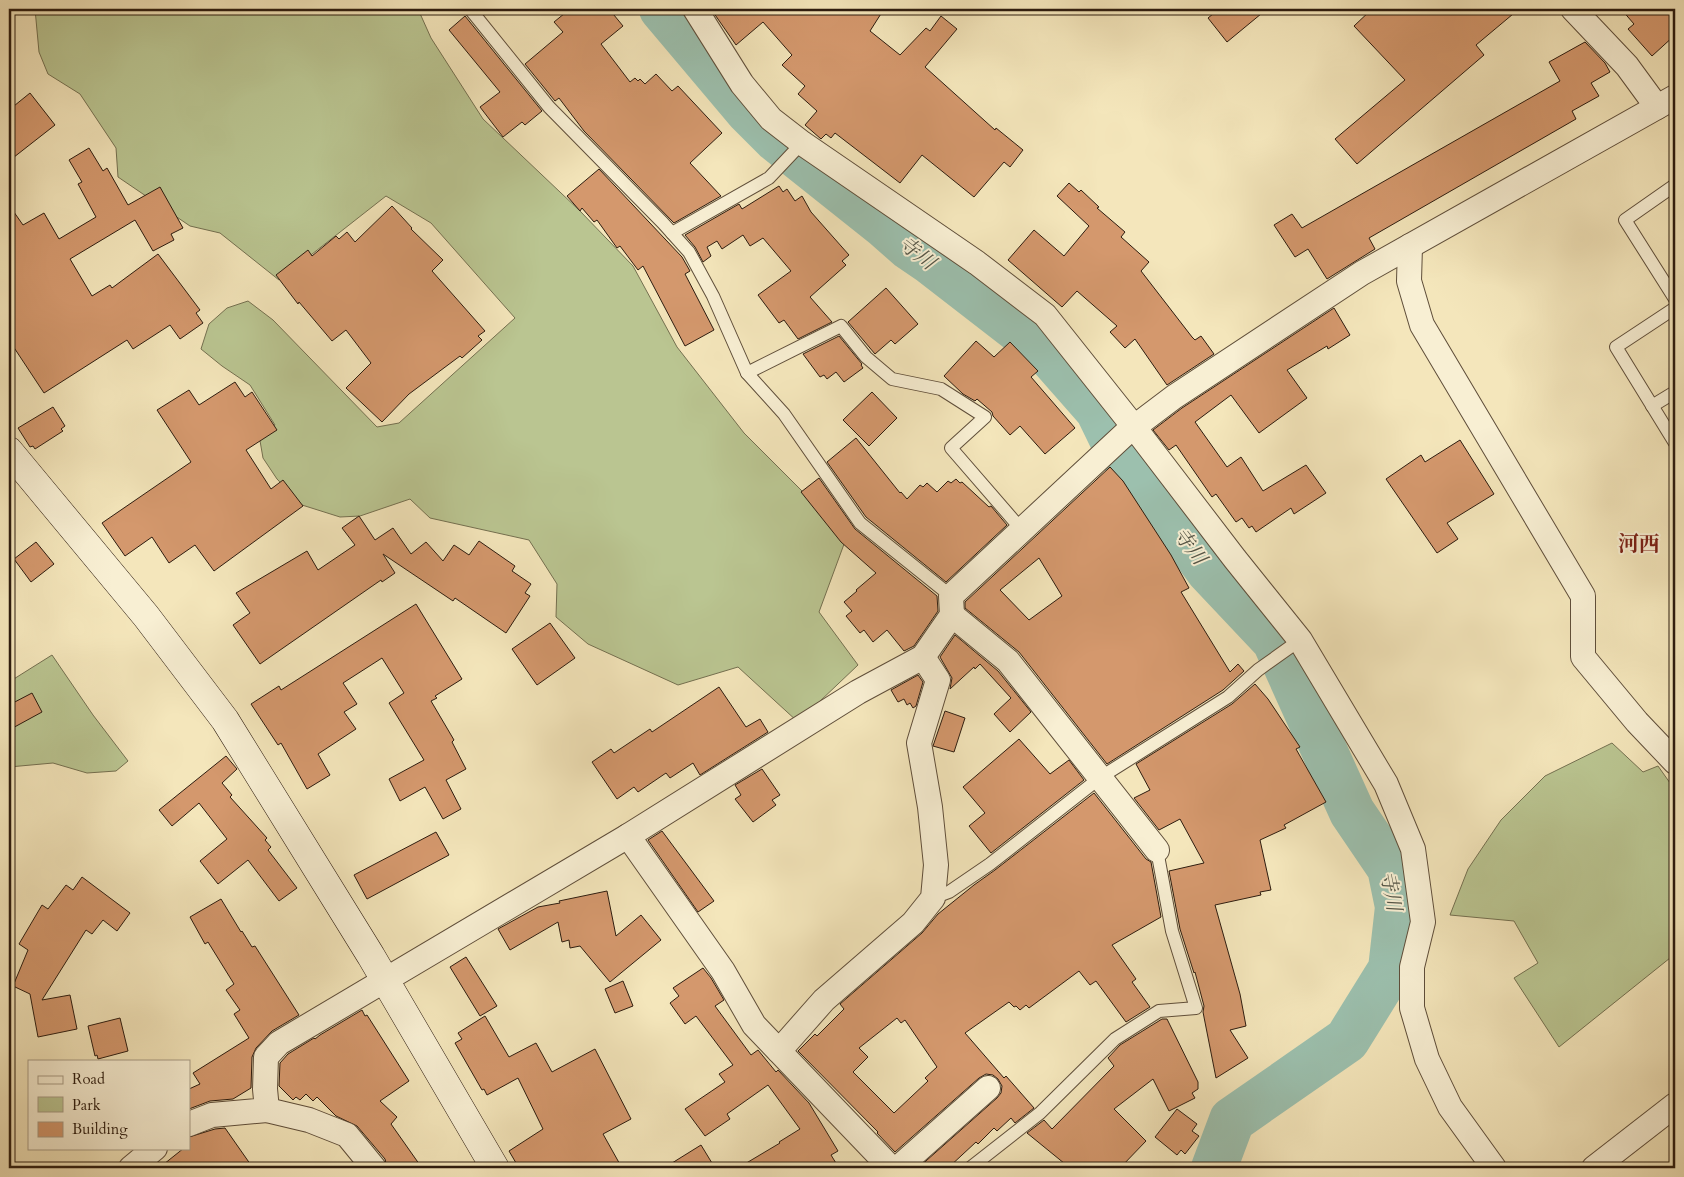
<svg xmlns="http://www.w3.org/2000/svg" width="1684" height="1177" font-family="Cardo,'Noto Serif JP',serif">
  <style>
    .green { fill: #bac591; stroke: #747050 }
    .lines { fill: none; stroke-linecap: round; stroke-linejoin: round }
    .river { stroke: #9cc0ae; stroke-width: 46 }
    .building { fill: #d4986d; stroke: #2d1c0f; fill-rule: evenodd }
    .lane-casing { stroke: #5f4e3a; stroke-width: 14 }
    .street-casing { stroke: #5f4e3a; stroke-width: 26 }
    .secondary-casing { stroke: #2d1c0f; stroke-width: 29 }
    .lane { stroke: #f8efd3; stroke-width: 12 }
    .street { stroke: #f8efd3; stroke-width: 24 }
    .secondary { stroke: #f8efd3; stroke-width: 28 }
    .labels { text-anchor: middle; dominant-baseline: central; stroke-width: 4; stroke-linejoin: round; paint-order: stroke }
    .water-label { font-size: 20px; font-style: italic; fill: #545547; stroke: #f8efd3 }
    .quarter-label { font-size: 21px; font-weight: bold; fill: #7a1f14; stroke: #f8efd3 }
  </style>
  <rect width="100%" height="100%" fill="#f4e6bb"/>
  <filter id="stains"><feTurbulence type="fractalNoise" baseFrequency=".004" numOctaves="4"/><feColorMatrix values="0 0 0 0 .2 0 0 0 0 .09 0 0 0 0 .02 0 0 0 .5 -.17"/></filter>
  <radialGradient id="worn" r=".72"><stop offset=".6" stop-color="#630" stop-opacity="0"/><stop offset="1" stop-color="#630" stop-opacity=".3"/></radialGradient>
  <g class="green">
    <path d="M35 9H418L431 38 483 119 580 211 633 266 677 347 744 433 847 536 819 612 858 665 798 722 738 667 678 685 588 644 556 617 557 584 529 540 430 518 410 499 360 516 340 517 302 505 277 479 263 458 259 435 275 425 250 385 222 366 201 349 209 324 227 308 248 301 273 320 377 427 399 423 515 318 431 223 386 196 279 280 220 233 190 226 118 177 116 148 80 94 48 74 39 52Z"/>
    <path d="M52 655 93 715 128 761 116 771 87 773 53 763 9 767V682Z"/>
    <path d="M1612 743 1643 772 1658 766 1675 790V954L1559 1047 1514 978 1538 963 1514 921 1450 915 1468 869 1501 820 1545 776Z"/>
  </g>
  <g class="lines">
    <path class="river" d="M662 9 748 111 776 139 884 225 909 247 931 262 1047 352 1098 410 1115 445 1209 571 1275 641 1352 812 1390 868 1398 907 1391 969 1347 1040 1232 1120 1214 1168"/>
  </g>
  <g class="building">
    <path d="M570 9H609L623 26 601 44 630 82 635 78 638 81 640 79 645 84 656 74 672 91 678 86 722 133 690 163 721 196 674 223 584 131 559 98 555 101 525 64 563 32 554 22Z"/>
    <path d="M711 9H834L839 13 841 9H884L870 31 900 55 926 28 930 31 941 16 957 29 925 67 995 130 996 128 1023 150 1010 167 1004 162 974 197 922 155 900 183 835 133 831 138 826 134 821 139 805 125 817 111 798 94 805 86 782 65 792 55 763 22 736 45Z"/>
    <path d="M1219 9H1267L1227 42 1208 18Z"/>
    <path d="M1372 9H1519L1476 45 1484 55 1357 164 1335 139 1405 80 1354 26Z"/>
    <path d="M1621 9H1675V35L1652 56 1628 29 1634 24Z"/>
    <path d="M465 16 542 111 525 125 522 122 503 137 480 107 500 92 449 30Z"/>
    <path d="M1585 42 1605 63 1610 72 1591 83 1599 96 1572 111 1576 119 1369 238 1375 249 1327 279 1308 249 1295 257 1274 225 1292 214 1302 228 1560 81 1549 62Z"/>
    <path d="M30 93 55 125 9 161V110Z"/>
    <path d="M89 148 103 171 107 168 128 205 160 187 183 228 171 234 174 240 153 251 135 220 70 259 92 296 110 285 112 288 158 254 200 310 196 313 203 323 180 339 170 325 133 349 127 340 44 393 9 340V205L23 225 44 213 59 239 96 217 78 184 82 182 69 160Z"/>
    <path d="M599 169 682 257 690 271 685 274 714 330 685 346 643 266 638 270 620 246 617 248 597 220 594 222 582 208 580 211 567 196Z"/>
    <path d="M1069 183 1079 192 1081 190 1099 207 1097 208 1125 232 1121 237 1149 262 1141 271 1192 337 1195 340 1201 336 1214 354 1167 385 1135 339 1125 348 1110 332 1117 326 1077 291 1062 307 1008 260 1034 230 1064 256 1089 226 1057 196Z"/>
    <path d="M779 186 783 192 787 189 795 201 802 196 811 212 849 255 842 261 846 265 810 297 832 322 798 339 784 320 779 323 758 295 791 271 763 238 750 246 743 235 722 249 717 241 707 247 711 256 703 262 695 247 685 235 739 204 742 209Z"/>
    <path d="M392 206 412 228 411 229 443 260 432 271 485 331 478 336 482 340 462 358 460 356 409 394 382 422 346 388 371 363 346 330 332 341 299 302 298 304 276 275 308 250 312 256 336 236 339 239 347 232 355 242Z"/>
    <path d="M886 288 918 324 895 344 891 340 875 354 848 322Z"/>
    <path d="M1334 308 1350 335 1328 349 1327 346 1287 370 1307 398 1259 433 1231 395 1195 422 1227 467 1241 457 1263 491 1306 465 1326 493 1294 514 1291 508 1256 532 1252 526 1249 528 1242 518 1236 522 1216 494 1212 497 1176 445 1169 450 1153 430 1182 408Z"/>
    <path d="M839 336 862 364 861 365 863 368 844 382 836 372 827 379 824 375 820 377 803 354Z"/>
    <path d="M976 341 994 357 1010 342 1038 371 1031 377 1075 428 1045 454 1020 426 1010 435 993 416 992 412 977 399 975 401 963 394 944 376Z"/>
    <path d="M235 382 245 397 252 392 277 430 246 450 271 489 283 480 303 506 214 571 195 545 169 563 152 537 125 556 102 523 191 462 157 410 189 390 199 405Z"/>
    <path d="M872 392 897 418 869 446 843 420Z"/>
    <path d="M53 407 65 426 61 429 63 431 35 449 33 446 30 447 18 428Z"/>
    <path d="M856 438 900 493 901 492 907 499 920 485 923 487 927 483 937 492 948 481 951 483 956 479 960 483 962 482 989 507 991 506 1007 525 946 582 866 517 827 462Z"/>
    <path d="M1460 440 1494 494 1447 523 1458 539 1437 553 1386 479 1421 455 1425 462Z"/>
    <path d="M1110 467 1123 481 1171 555 1189 588 1181 592 1230 672 1238 664 1244 671 1223 690 1107 764 1019 652 965 608V602ZM1039 558 1062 596 1029 620 1000 590Z"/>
    <path d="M819 478 855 529 937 596 938 611 914 646 904 651 887 630 873 642 864 630 860 633 846 616 852 611 844 602 857 591 856 590 876 573 841 542 801 492Z"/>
    <path d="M359 516 375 540 393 528 411 554 426 542 443 561 454 545 469 555 479 541 515 566 512 571 531 584 525 593 530 596 506 633 455 598 453 601 383 554 395 573 382 582 381 580 260 664 233 625 250 613 236 593 307 551 318 570 355 545 342 528Z"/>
    <path d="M36 542 54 564 31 582 14 559Z"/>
    <path d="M416 604 462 679 435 696 437 698 431 701 454 740 452 742 466 769 446 780 461 809 443 819 425 787 400 801 389 779 424 760 389 703 404 693 382 658 343 683 357 704 344 712 356 729 318 754 330 775 307 789 281 743 278 745 251 704 279 686 281 690Z"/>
    <path d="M550 623 575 658 537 685 512 649Z"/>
    <path d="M955 635 998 671 1031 712 1010 732 994 714 1011 698 980 664 975 669 974 667 950 689 952 678 940 657Z"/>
    <path d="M918 675 923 682 916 706 913 708 910 703 907 705 904 699 898 702 891 690Z"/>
    <path d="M1255 684 1268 699 1300 747 1296 749 1326 802 1284 825 1286 828 1260 840 1271 890 1260 892 1261 895 1215 905 1240 994 1246 1026 1230 1030 1248 1058 1216 1078 1203 1012 1204 1006 1195 972 1194 973 1180 929 1169 871 1204 863 1180 819 1159 830 1134 798 1150 790 1136 764 1232 704Z"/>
    <path d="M719 687 746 727 760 719 768 732 700 775 693 763 670 778 666 773 638 792 634 787 617 799 592 762 611 749 614 753 650 729 652 732Z"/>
    <path d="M32 693 42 712 9 730V705Z"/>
    <path d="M945 711 965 718 954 752 933 746Z"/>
    <path d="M1019 739 1050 774 1069 760 1084 780 991 853 969 826 985 813 963 787Z"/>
    <path d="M226 756 237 769 222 783 232 795 230 797 267 838 265 840 271 847 268 850 297 888 279 901 248 860 218 884 200 861 227 839 199 803 172 826 159 810Z"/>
    <path d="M762 769 780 795 772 800 776 805 753 822 735 799 741 795 735 785Z"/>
    <path d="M1094 793 1146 859 1151 862 1161 917 1112 945 1136 979 1132 982 1150 1007 1126 1022 1096 981 1090 985 1079 971 1029 1008 1026 1005 1020 1010 1016 1006 1014 1007 1009 1002 965 1033 1004 1078 1006 1076 1034 1108 1015 1123 1011 1118 997 1131 994 1128 978 1144 976 1142 948 1168H918L997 1098 1001 1093 1002 1086 998 1079 993 1075 986 1074 979 1078 895 1152 877 1133 878 1132 798 1051 815 1034 817 1036 844 1009 840 1004 922 933 938 914 974 885 995 870ZM897 1018 901 1023 905 1020 937 1067 925 1078 928 1081 894 1113 853 1072 868 1057 859 1048Z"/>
    <path d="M662 831 714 901 698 912 648 840Z"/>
    <path d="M436 832 449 855 367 899 354 875Z"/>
    <path d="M82 877 130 913 117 931 103 920 92 934 86 930 42 1000 70 995 77 1029 38 1037 30 994 13 986 28 950 19 944 42 905 48 909 66 885 73 890Z"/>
    <path d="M607 891 616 936 641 915 661 940 610 982 580 946 570 948 569 940 562 942 558 922 510 950 498 929 538 907 560 903 559 901Z"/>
    <path d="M221 899 241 932 242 931 252 947 255 946 299 1015 272 1031 256 1048 252 1057 251 1088 233 1099 210 1101 189 1109V1089L200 1084 193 1073 249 1038 234 1014 240 1010 226 990 234 984 208 942 205 944 190 917Z"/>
    <path d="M466 957 497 1006 480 1016 450 967Z"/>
    <path d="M703 968 711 978 724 1000 715 1006 751 1055 758 1050 776 1072 778 1070 809 1103 838 1151 831 1155 839 1168H738L780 1143 779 1142 800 1129 768 1085 727 1114 730 1119 705 1136 685 1109 725 1082 719 1074 733 1065 696 1016 685 1024 670 1003 679 996 673 988Z"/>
    <path d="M623 981 633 1006 615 1013 605 989Z"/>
    <path d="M362 1010 365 1016 367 1015 409 1081 380 1101 397 1117 391 1124 422 1168H387L385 1159 357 1126 336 1116 317 1097 313 1101 306 1094 300 1100 296 1097 293 1100 279 1086 280 1063 288 1054 314 1038 315 1039 320 1035Z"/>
    <path d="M485 1016 509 1057 536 1043 552 1072 595 1049 631 1119 603 1134 622 1168H519L509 1151 543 1129 518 1078 487 1095 484 1089 482 1090 455 1043 462 1039 458 1033Z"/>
    <path d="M120 1018 128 1051 98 1059 97 1055 95 1056 88 1026Z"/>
    <path d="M1162 1019H1167L1198 1082V1089L1192 1093 1195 1098 1169 1111 1153 1079 1114 1109 1146 1141 1120 1168H1070L1027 1133 1044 1120 1052 1129 1114 1066 1108 1058 1120 1045Z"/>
    <path d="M1177 1109 1197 1124 1192 1131 1199 1136 1185 1154 1181 1150 1177 1155 1155 1137Z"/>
    <path d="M225 1128 253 1168H159L184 1148H189V1137L215 1129Z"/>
    <path d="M701 1145 715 1168H664Z"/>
  </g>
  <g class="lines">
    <g class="lane-casing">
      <g id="lane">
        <path d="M470 9 549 107 663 223 689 252 713 296 747 373 784 414 860 523 951 596"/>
        <path d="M1675 185 1625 220 1675 299"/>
        <path d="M672 233 769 178 802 143"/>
        <path d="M1675 308 1616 347 1675 443"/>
        <path d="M747 373 841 326 866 357 892 379 941 389 985 417 951 448 1022 530"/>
        <path d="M1652 406 1675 392"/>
        <path d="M933 898 949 892 990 864 1101 777 1228 697 1258 670 1300 640"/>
        <path d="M970 1168 1040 1113 1115 1039 1159 1011 1196 1008 1172 931 1157 850"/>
      </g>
    </g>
    <g class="street-casing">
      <g id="street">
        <path d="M695 9 742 84 771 119 802 143 977 263 1045 315 1134 427 1235 559 1300 640 1386 784 1413 849 1423 922 1412 967V1008L1427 1059 1450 1107 1494 1168"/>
        <path d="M1573 9 1627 66 1657 107"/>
        <path d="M1410 246 1409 281 1422 325 1583 596V657L1637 722 1675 762"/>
        <path d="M952 615 1008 661 1157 850"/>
        <path d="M628 836 723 971 754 1025 891 1168"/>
        <path d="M779 1051 824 1000 913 923 933 898 936 865 930 807 919 743 938 680 923 657"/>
        <path d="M267 1110 309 1120 347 1135 374 1168"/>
        <path d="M189 1124 212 1115 267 1110 265 1089 266 1057 279 1043 628 836 858 692 923 657 952 615 951 596 1125 434 1174 397 1362 273 1675 97"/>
        <path d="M131 1168 155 1148"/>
        <path d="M898 1168 988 1088"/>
        <path d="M1594 1168 1675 1105"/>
      </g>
    </g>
    <g class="secondary-casing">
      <path id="secondary" d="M9 451 146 616 225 720 371 956 495 1168"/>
    </g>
    <use href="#lane" class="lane"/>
    <use href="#street" class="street"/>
    <use href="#secondary" class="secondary"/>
  </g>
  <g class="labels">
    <g class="water-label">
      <text transform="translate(917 253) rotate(38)">寺川</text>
      <text transform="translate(1190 546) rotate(53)">寺川</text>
      <text transform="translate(1391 891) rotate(79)">寺川</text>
    </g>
    <g class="quarter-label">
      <text x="1639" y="544">河西</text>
    </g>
  </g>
  <rect width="1684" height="1177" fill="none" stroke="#f4e6bb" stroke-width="30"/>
  <rect x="10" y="10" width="1664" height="1157" fill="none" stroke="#2d1c0f" stroke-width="2.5"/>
  <rect x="15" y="15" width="1654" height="1147" fill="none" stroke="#2d1c0f"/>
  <rect x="28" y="1060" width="162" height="90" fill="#f8efd3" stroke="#a79b85"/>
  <rect x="38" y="1076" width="25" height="8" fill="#f8efd3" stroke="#a79b85"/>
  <text x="72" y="1084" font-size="15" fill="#2d1c0f">Road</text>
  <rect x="38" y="1097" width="25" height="15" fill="#bac591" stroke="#a79b85"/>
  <text x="72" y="1110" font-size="15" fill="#2d1c0f">Park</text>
  <rect x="38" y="1122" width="25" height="15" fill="#d4986d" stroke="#a79b85"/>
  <text x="72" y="1134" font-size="15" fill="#2d1c0f">Building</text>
  <rect width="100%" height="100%" filter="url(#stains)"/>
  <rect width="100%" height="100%" fill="url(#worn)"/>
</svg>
